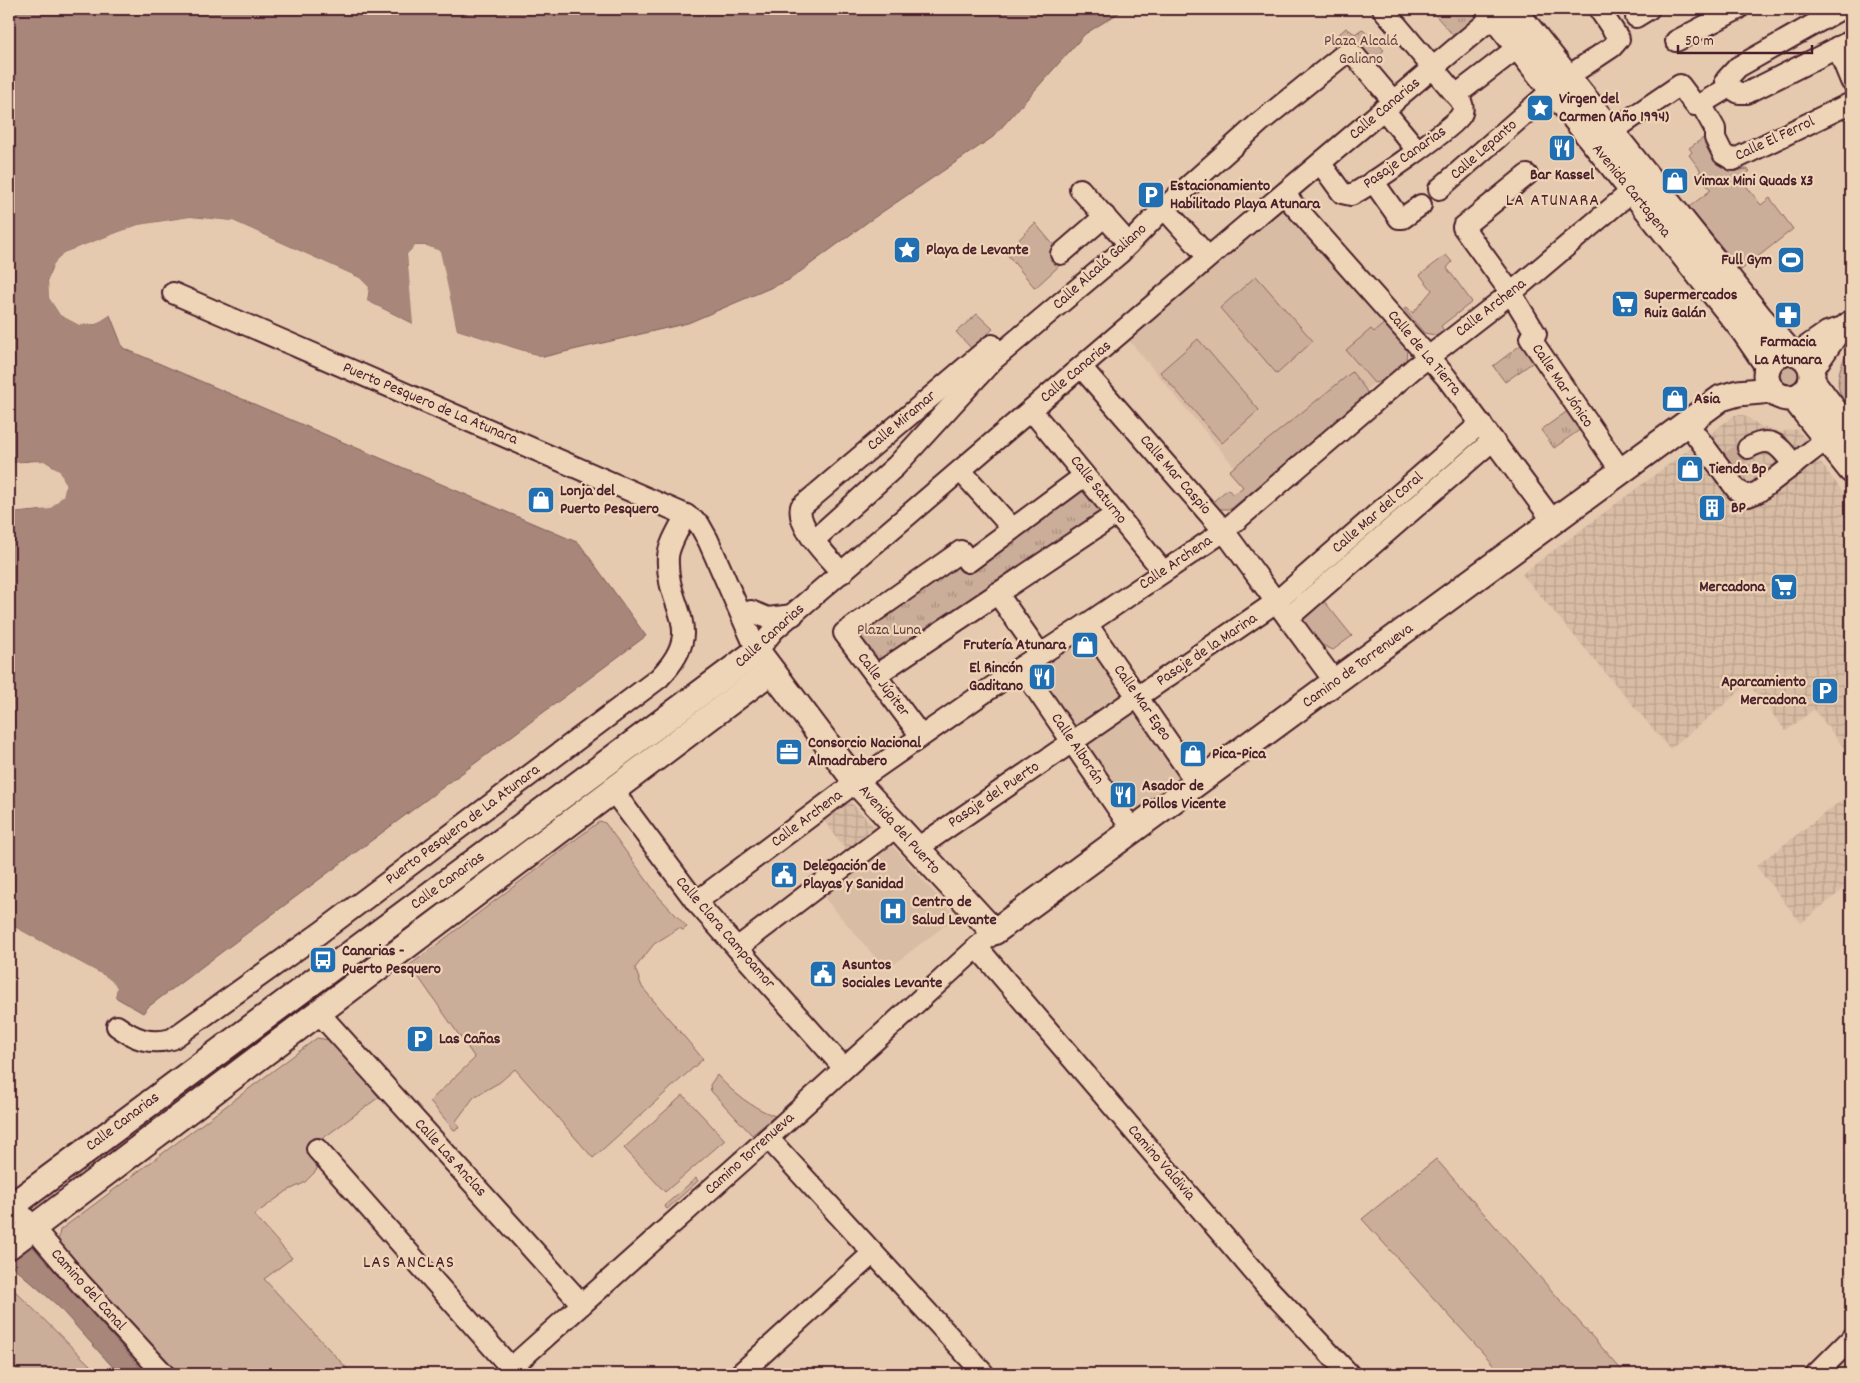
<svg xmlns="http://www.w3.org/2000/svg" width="1860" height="1383" font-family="Dekko,sans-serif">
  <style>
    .built { fill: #d8bca4 }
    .industrial { fill: url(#industrial-grid) }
    .green { fill: #cbae99; stroke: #8a6662 }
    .park { fill: url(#park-tufts); stroke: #8a6662 }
    .water { fill: #a8867a; stroke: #825d5a }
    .pier { fill: #e5caaf }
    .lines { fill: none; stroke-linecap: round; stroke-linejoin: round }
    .minor-tunnel { stroke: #c6a895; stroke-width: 20; stroke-dasharray: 20 10; stroke-linecap: butt }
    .minor-casing { stroke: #4a1f2b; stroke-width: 24 }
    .major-casing { stroke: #4a1f2b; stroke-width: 29 }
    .minor { stroke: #efd5b7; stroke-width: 20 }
    .major { stroke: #efd5b7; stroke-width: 25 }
    .labels { text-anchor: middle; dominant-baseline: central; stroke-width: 4.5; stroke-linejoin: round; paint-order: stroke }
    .park-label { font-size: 16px; fill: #643c41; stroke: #efd5b7 }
    .poi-label { font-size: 16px; font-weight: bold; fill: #4a1f2b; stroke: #efd5b7; text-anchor: start }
    .street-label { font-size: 16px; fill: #4a1f2b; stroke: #efd5b7 }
    .neighbourhood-label { font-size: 18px; letter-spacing: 1px; fill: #4a1f2b; stroke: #efd5b7 }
  </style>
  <defs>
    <pattern id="industrial-grid" width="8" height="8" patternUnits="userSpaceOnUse" patternTransform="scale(1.25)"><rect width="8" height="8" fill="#d8bca4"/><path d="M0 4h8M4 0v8" fill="none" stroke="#bba18d"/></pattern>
    <pattern id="park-tufts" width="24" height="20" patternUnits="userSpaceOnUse" patternTransform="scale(1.25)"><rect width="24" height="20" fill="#cbae99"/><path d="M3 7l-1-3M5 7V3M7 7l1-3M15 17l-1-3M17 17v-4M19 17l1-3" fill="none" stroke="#a78d7d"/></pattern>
  </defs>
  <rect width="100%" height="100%" fill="#e5caaf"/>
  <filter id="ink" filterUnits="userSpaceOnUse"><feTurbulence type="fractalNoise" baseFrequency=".02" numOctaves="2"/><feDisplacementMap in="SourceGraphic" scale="10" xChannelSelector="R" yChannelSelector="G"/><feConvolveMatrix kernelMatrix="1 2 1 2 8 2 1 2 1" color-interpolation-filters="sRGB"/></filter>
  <g filter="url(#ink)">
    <g class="built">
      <path d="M1282 206 1343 273 1341 276 1347 283 1350 281 1407 347 1406 362 1383 381 1374 383 1366 390 1367 395 1250 495 1229 471 1234 466 1128 339Z"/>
      <path d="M1087 624 1196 782 1133 831 1021 667Z"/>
      <path d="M890 843 956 917 886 970 822 895Z"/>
    </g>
    <g class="industrial">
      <path d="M1735 415H1744L1760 426 1780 432 1797 429 1814 449 1815 456 1851 502V757L1814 709 1786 731 1749 684 1670 749 1522 574Z"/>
      <path d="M1851 793V883L1801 923 1756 866Z"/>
      <path d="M848 799 879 832 849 854 823 819Z"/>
    </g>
    <g class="green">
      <path d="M1712 132 1738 170 1747 169 1750 171 1741 179 1761 205 1770 198 1793 229 1741 270 1689 207 1711 190 1697 174 1701 171 1689 155 1692 152 1689 148Z"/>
      <path d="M1035 223 1056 248 1055 256 1059 266 1035 288 1006 253Z"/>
      <path d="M1446 255 1452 262 1447 268 1472 302 1441 326 1445 332 1440 336 1424 333 1404 309 1407 307 1413 313 1432 290 1420 275Z"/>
      <path d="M1256 276 1313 341 1277 374 1220 308Z"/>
      <path d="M977 314 993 329 972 349 956 332Z"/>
      <path d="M1386 322 1407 347 1406 362 1383 381 1374 383 1346 350 1371 329 1374 332Z"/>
      <path d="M1198 339 1259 410 1222 443 1160 372Z"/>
      <circle cx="1789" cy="375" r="9"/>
      <path d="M1352 372 1366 390 1367 395 1231 509H1218L1210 504 1228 489 1233 495 1243 487 1229 471Z"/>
      <path d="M1324 601 1352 636 1333 650 1320 644 1302 620Z"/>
      <path d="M600 821 605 823 659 897 687 927 683 930 679 928 654 944 635 968 642 987 703 1059 593 1158 515 1069 500 1082 474 1097 456 1121 459 1128 454 1130 430 1101 475 1058 410 965Z"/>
      <path d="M409 918 418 929 337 988 329 979Z"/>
      <path d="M286 1009 295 1020 223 1075 214 1064Z"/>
      <path d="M317 1038 330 1040 379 1097 307 1150 318 1164 316 1171 304 1183 287 1191 254 1215 292 1258 264 1279 352 1374H172L58 1243 60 1230Z"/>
      <path d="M717 1075C734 1094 751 1107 775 1116L752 1135 711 1091 710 1085Z"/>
      <path d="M179 1090 188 1102 116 1155 108 1143Z"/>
      <path d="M683 1095 725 1140 665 1192 624 1148Z"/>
      <path d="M1436 1159 1625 1374H1502L1362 1219Z"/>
      <path d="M696 1178 698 1181 667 1209 664 1206Z"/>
      <path d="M9 1285 99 1374H9Z"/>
    </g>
    <g class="park">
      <path d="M1430 9H1474L1476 22 1459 42Z"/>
      <path d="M1346 28 1355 34 1362 29 1384 50 1366 69 1337 50 1330 42Z"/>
      <path d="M1530 338 1542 356 1505 382 1493 366Z"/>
      <path d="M1848 351 1851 365V412C1834 390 1835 376 1848 351Z"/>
      <path d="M1576 405 1588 424 1554 448 1541 430Z"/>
      <path d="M1081 485 1101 511 874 667 850 631Z"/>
    </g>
    <g class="water">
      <path d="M9 9H1125L1085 34 993 137 869 221 789 280 688 323 543 357 457 330 439 251 427 246H415L407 254 414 324 367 301 369 287 360 278 233 221 190 217 138 225 63 253 53 265 48 280 49 298 60 315 79 325 96 324 110 315 123 348 579 543 646 636 148 1007 143 1013 115 997 117 988 105 976 9 924V513C35 510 59 515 66 484 51 454 38 461 9 463Z"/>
      <path d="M9 1220 146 1374H119L57 1305 9 1263Z"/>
    </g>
    <g class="pier">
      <path d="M190 217 233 221 360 278 369 287 367 301 413 324 407 254 415 246H427L440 251 457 330 543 357 542 359 455 332 437 252 426 248 416 249 410 255 416 324 413 326 365 303 366 288 358 280 232 223 190 219 139 227 64 255 55 266 50 280 51 297 62 313 80 322 95 321 108 313 110 315 96 324 79 325 60 315 49 298 48 280 53 265 63 253 138 225Z"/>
      <path d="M44 461 59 470 66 484 63 496 50 509 9 513V510L49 507 61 495 64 484 57 472 43 463 9 466V463Z"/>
      <path d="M9 924 105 976 114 983 117 988 115 997 113 996 112 985 104 978 9 927Z"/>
    </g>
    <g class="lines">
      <path class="minor-tunnel" d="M1727 464 1748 448"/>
      <g class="minor-casing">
        <g id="minor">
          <path d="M1636 17 1649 9"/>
          <path d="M1676 41 1738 9"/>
          <path d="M1837 47 1851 81"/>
          <path d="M1567 77 1612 47 1619 39 1599 9"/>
          <path d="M1729 87 1726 80 1738 67 1841 9"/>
          <path d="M1729 87 1739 93H1747L1851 41"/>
          <path d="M1456 95 1517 48"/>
          <path d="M1701 104 1715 129V138L1723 154 1733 160 1851 103"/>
          <path d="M1384 110 1417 150"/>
          <path d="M1611 132 1680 85 1695 105 1701 104 1729 87"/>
          <path d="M1321 164 1342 193 1351 195C1366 188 1455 127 1461 115 1464 110 1463 106 1461 101L1383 9"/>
          <path d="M1527 175 1463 227 1511 293 1536 334 1530 338 1621 471"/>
          <path d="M1373 181 1399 218H1403L1421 205"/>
          <path d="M1080 189 1129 244"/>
          <path d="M1439 189 1551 91"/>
          <path d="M1284 194 1446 377 1553 521"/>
          <path d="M1164 208 1208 257"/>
          <path d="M1061 254 1105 216"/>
          <path d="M173 293 686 515 699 524 708 540 757 651"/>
          <path d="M1797 353 1827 332 1843 327 1851 320"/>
          <path d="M1082 368 1224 531 1335 682"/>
          <path d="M1812 372 1843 327"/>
          <path d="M1031 410 1163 571"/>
          <path d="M1687 423 1737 490 1748 496 1758 492 1827 439"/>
          <path d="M1748 448C1772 434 1779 446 1794 465"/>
          <path d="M961 471 1012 528"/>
          <path d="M814 540 896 466 993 360 1120 253 1164 208 1259 123 1342 56 1348 53 1356 57 1394 102"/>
          <path d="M842 573C829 558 796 527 801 507L992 345"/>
          <path d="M997 593 1040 654"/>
          <path d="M751 611 768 618 793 615"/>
          <path d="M1288 618 1493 440"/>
          <path d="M1087 624 1196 782"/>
          <path d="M757 651 774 630 1237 233 1493 17"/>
          <path d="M1021 667 1133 831"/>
          <path d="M876 675 1116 514"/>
          <path d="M921 736 844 633 961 551 968 562 1084 476"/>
          <path d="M613 791 696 902 844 1068"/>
          <path d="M916 849 1276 602 1481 423"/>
          <path d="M696 902 856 782 1021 667 1087 624 1224 531 1413 369 1511 293 1632 191"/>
          <path d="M977 947 1267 1287 1349 1374"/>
          <path d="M737 948 896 827"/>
          <path d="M318 1012 581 1303"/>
          <path d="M117 1026C135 1039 150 1045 172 1039L320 933 659 678C709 627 665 610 668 557 669 544 680 527 686 515"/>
          <path d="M768 1138 984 1374"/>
          <path d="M317 1149 511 1368"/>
          <path d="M13 1204 80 1283 164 1374"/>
          <path d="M504 1374 768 1138 994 932"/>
          <path d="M740 1374 873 1253"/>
          <path d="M1816 1374 1851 1339"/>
        </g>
      </g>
      <g class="major-casing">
        <g id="major">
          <path d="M1488 9 1744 331 1768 366"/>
          <path d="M1513 9 1760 318 1789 351"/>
          <circle cx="1789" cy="375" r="23"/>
          <path d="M1812 381 1851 433"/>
          <path d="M1794 398 1851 470"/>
          <path d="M9 1208 757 651 856 782 994 932 1721 398 1738 393 1772 390"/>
          <path d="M9 1246 771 671"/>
        </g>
      </g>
      <use href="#minor" class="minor"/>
      <use href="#major" class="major"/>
    </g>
  </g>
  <defs>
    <g id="sight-square" transform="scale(1.4375)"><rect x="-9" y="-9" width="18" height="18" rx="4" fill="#1f6fb2" stroke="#efd5b7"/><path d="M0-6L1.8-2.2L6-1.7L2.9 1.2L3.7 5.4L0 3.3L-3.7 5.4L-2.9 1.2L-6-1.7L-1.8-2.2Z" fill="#fff"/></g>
    <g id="restaurant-square" transform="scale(1.4375)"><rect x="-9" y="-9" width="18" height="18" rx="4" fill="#1f6fb2" stroke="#efd5b7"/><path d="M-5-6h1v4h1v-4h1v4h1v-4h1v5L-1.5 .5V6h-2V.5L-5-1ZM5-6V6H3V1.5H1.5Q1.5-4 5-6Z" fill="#fff"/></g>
    <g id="shop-square" transform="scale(1.4375)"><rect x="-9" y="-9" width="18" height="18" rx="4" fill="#1f6fb2" stroke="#efd5b7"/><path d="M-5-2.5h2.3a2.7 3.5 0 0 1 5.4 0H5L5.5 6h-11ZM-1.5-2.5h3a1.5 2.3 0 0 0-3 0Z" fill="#fff"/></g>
    <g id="parking-square" transform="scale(1.4375)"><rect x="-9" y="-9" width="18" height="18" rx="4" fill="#1f6fb2" stroke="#efd5b7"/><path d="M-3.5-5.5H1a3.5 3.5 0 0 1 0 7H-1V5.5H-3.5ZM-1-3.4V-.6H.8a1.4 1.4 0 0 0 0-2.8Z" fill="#fff"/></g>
    <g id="stadium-square" transform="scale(1.4375)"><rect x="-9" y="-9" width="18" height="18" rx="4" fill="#1f6fb2" stroke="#efd5b7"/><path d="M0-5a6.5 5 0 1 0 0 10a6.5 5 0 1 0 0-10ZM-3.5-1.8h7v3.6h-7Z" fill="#fff"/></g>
    <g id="supermarket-square" transform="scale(1.4375)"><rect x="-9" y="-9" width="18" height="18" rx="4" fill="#1f6fb2" stroke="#efd5b7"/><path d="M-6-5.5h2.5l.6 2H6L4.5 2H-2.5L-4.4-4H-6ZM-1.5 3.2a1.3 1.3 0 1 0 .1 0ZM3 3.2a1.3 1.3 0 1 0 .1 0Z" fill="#fff"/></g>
    <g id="pharmacy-square" transform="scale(1.4375)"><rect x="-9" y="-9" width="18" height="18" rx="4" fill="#1f6fb2" stroke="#efd5b7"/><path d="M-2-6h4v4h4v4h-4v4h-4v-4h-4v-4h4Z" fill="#fff"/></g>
    <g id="building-square" transform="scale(1.4375)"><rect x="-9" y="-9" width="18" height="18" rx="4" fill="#1f6fb2" stroke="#efd5b7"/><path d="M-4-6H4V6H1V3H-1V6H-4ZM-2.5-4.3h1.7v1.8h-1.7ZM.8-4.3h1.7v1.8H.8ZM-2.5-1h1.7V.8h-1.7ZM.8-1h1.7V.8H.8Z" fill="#fff"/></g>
    <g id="office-square" transform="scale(1.4375)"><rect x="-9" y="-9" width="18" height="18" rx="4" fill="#1f6fb2" stroke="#efd5b7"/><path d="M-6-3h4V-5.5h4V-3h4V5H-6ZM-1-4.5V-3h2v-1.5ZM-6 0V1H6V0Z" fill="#fff"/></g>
    <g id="civic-square" transform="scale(1.4375)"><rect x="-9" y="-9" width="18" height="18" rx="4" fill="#1f6fb2" stroke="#efd5b7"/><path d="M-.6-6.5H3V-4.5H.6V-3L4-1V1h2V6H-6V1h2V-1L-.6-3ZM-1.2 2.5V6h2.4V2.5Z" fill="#fff"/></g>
    <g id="hospital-square" transform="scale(1.4375)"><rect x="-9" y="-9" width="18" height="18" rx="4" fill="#1f6fb2" stroke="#efd5b7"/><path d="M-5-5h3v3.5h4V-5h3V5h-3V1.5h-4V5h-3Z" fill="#fff"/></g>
    <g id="bus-square" transform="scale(1.4375)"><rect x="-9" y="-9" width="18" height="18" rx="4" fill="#1f6fb2" stroke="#efd5b7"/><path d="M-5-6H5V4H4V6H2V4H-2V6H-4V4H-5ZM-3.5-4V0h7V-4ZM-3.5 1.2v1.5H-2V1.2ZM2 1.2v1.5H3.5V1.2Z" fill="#fff"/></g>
  </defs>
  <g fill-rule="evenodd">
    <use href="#sight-square" x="1540" y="108"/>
    <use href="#restaurant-square" x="1562" y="148"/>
    <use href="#shop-square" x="1675" y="181"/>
    <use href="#parking-square" x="1151" y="195"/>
    <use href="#sight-square" x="907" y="250"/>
    <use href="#stadium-square" x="1791" y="260"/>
    <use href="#supermarket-square" x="1625" y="304"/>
    <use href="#pharmacy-square" x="1788" y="315"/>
    <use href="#shop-square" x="1675" y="399"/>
    <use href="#shop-square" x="1690" y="469"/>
    <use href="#shop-square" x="541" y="500"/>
    <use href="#building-square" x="1712" y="508"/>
    <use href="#supermarket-square" x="1784" y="587"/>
    <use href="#shop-square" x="1085" y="645"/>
    <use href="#restaurant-square" x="1042" y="677"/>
    <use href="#parking-square" x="1825" y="691"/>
    <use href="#office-square" x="789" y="752"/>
    <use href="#shop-square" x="1193" y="754"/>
    <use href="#restaurant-square" x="1123" y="795"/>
    <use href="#civic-square" x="784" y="875"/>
    <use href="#hospital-square" x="893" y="911"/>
    <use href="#bus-square" x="323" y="960"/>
    <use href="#civic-square" x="823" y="974"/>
    <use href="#parking-square" x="420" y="1039"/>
  </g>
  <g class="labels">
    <g class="park-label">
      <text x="1361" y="41">Plaza Alcalá<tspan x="1361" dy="18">Galiano</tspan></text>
      <text x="889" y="630">Plaza Luna</text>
    </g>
    <g class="poi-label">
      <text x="1559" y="99">Virgen del<tspan x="1559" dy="18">Carmen (Año 1994)</tspan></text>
      <text x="1562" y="175" text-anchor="middle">Bar Kassel</text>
      <text x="1694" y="181">Vimax Mini Quads X3</text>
      <text x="1170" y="186">Estacionamiento<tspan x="1170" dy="18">Habilitado Playa Atunara</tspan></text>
      <text x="926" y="250">Playa de Levante</text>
      <text x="1772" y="260" text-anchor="end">Full Gym</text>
      <text x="1644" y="295">Supermercados<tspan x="1644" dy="18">Ruiz Galán</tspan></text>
      <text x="1788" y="342" text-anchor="middle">Farmacia<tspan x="1788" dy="18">La Atunara</tspan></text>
      <text x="1694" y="399">Asia</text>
      <text x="1709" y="469">Tienda Bp</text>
      <text x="560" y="491">Lonja del<tspan x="560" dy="18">Puerto Pesquero</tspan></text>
      <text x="1731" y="508">BP</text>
      <text x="1765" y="587" text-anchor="end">Mercadona</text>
      <text x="1066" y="645" text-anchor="end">Frutería Atunara</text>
      <text x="1023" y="668" text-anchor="end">El Rincón<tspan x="1023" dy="18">Gaditano</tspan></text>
      <text x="1806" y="682" text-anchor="end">Aparcamiento<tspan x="1806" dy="18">Mercadona</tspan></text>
      <text x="808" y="743">Consorcio Nacional<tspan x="808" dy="18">Almadrabero</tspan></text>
      <text x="1212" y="754">Pica-Pica</text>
      <text x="1142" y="786">Asador de<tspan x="1142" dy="18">Pollos Vicente</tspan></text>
      <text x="803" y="866">Delegación de<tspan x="803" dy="18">Playas y Sanidad</tspan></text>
      <text x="912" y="902">Centro de<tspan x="912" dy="18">Salud Levante</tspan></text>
      <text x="342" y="951">Canarias -<tspan x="342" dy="18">Puerto Pesquero</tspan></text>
      <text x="842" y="965">Asuntos<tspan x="842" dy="18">Sociales Levante</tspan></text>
      <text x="439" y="1039">Las Cañas</text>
    </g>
    <g class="street-label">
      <text transform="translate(1385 109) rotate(-40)">Calle Canarias</text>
      <text transform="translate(1775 139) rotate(-25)">Calle El Ferrol</text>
      <text transform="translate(1484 150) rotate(-41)">Calle Lepanto</text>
      <text transform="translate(1405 158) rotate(-35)">Pasaje Canarias</text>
      <text transform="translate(1631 191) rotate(51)">Avenida Cartagena</text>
      <text transform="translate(1100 267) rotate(-42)">Calle Alcalá Galiano</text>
      <text transform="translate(1491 308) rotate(-38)">Calle Archena</text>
      <text transform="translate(1424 353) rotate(50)">Calle de La Tierra</text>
      <text transform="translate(1076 372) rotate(-40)">Calle Canarias</text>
      <text transform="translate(1562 386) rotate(56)">Calle Mar Jónico</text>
      <text transform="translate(430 404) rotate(23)">Puerto Pesquero de La Atunara</text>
      <text transform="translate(902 421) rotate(-40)">Calle Miramar</text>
      <text transform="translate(1175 475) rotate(49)">Calle Mar Caspio</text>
      <text transform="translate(1098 490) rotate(52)">Calle Saturno</text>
      <text transform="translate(1378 513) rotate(-41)">Calle Mar del Coral</text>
      <text transform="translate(1176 563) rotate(-34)">Calle Archena</text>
      <text transform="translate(770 636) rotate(-42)">Calle Canarias</text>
      <text transform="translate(1207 650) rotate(-34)">Pasaje de la Marina</text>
      <text transform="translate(1358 666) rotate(-36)">Camino de Torrenueva</text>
      <text transform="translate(883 685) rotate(53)">Calle Júpiter</text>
      <text transform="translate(1142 703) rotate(55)">Calle Mar Egeo</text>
      <text transform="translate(1077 749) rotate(56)">Calle Alborán</text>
      <text transform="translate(994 795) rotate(-34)">Pasaje del Puerto</text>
      <text transform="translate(807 819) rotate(-37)">Calle Archena</text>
      <text transform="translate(463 825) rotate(-37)">Puerto Pesquero de La Atunara</text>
      <text transform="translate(899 830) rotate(48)">Avenida del Puerto</text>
      <text transform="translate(448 881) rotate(-36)">Calle Canarias</text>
      <text transform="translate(725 933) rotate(49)">Calle Clara Campoamor</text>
      <text transform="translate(123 1122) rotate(-37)">Calle Canarias</text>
      <text transform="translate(750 1154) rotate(-42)">Camino Torrenueva</text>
      <text transform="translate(450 1158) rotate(48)">Calle Las Anclas</text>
      <text transform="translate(1161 1163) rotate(49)">Camino Valdivia</text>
      <text transform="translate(88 1290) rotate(48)">Camino del Canal</text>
    </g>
    <g class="neighbourhood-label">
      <text x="1553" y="201">LA ATUNARA</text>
      <text x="409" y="1263">LAS ANCLAS</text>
    </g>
  </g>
  <rect width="1860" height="1383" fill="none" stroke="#efd5b7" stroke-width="30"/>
  <rect x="15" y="15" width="1830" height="1353" fill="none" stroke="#4a1f2b" stroke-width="2" filter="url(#ink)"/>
  <path d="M1678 45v8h134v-8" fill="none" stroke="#4a1f2b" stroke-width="2.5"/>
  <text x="1685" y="45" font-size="15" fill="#4a1f2b" stroke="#efd5b7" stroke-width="4" paint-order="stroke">50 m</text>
</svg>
